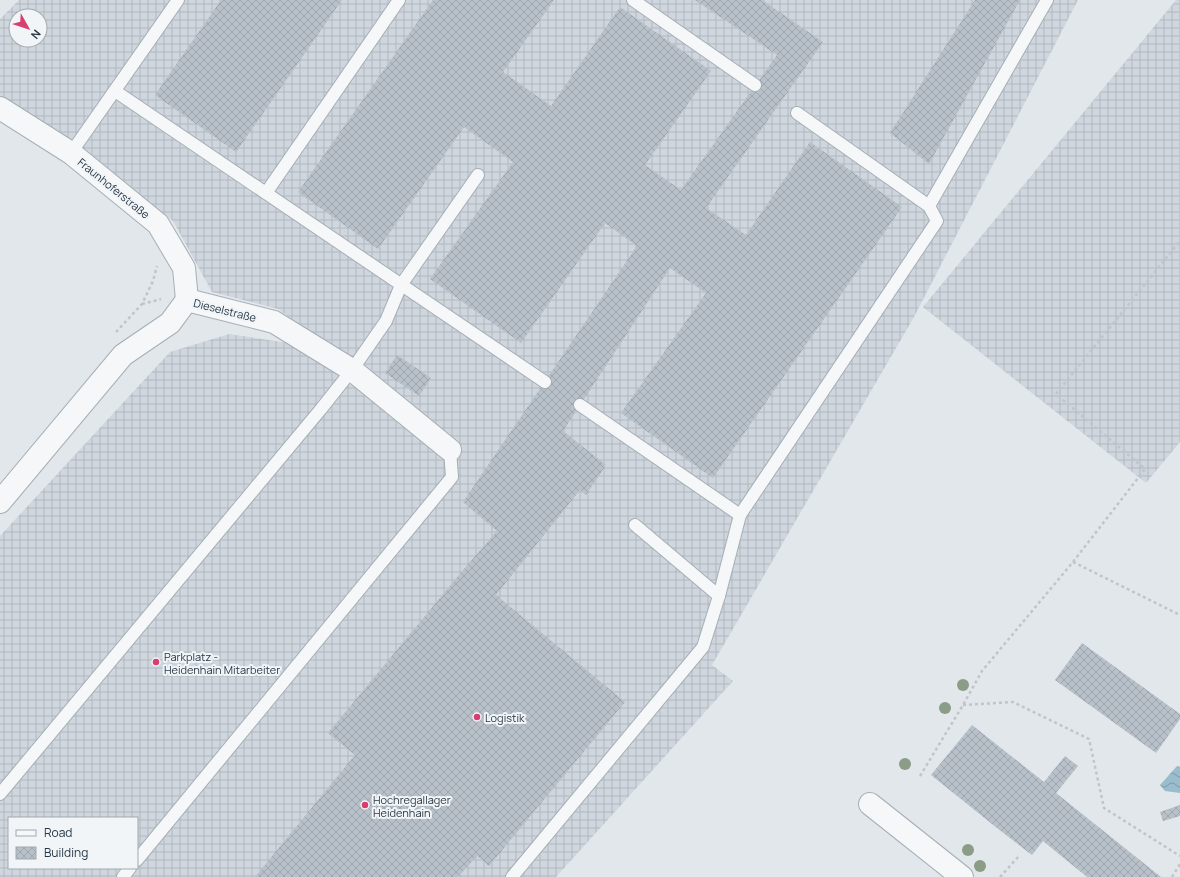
<svg xmlns="http://www.w3.org/2000/svg" width="1180" height="877" font-family="Manrope,sans-serif">
  <style>
    .industrial { fill: url(#industrial-grid); fill-rule: evenodd }
    .water { fill: url(#water-waves) }
    .building { fill: url(#building-cross-hatch) }
    .lines { fill: none; stroke-linecap: round; stroke-linejoin: round }
    .lane-casing { stroke: #a6afb6; stroke-width: 14 }
    .street-casing { stroke: #a6afb6; stroke-width: 24 }
    .path { stroke: #c0c5ca; stroke-width: 2.5; stroke-dasharray: 3 3; stroke-linecap: butt }
    .lane { stroke: #f5f7f9; stroke-width: 12 }
    .street { stroke: #f5f7f9; stroke-width: 22 }
    .tree { fill: #8b9d87 }
    .poi-dot { fill: #d83f6f; stroke: #f1f5f8; stroke-width: 1.5 }
    .labels { text-anchor: middle; dominant-baseline: central; stroke-width: 4; stroke-linejoin: round; paint-order: stroke }
    .street-label { font-size: 11px; fill: #283744; stroke: #f1f5f8 }
    .poi-label { font-size: 11px; fill: #283744; stroke: #f1f5f8; text-anchor: start }
  </style>
  <defs>
    <pattern id="industrial-grid" width="8" height="8" patternUnits="userSpaceOnUse"><rect width="8" height="8" fill="#cfd6dd"/><path d="M0 4h8M4 0v8" fill="none" stroke="#b2b8bf"/></pattern>
    <pattern id="water-waves" width="16" height="10" patternUnits="userSpaceOnUse"><rect width="16" height="10" fill="#9abccd"/><path d="M0 5q4-4 8 0t8 0" fill="none" stroke="#7e9aa8"/></pattern>
    <pattern id="building-cross-hatch" width="8" height="8" patternUnits="userSpaceOnUse"><rect width="8" height="8" fill="#b8c1c9"/><path d="M0 0l8 8M0 8l8-8" fill="none" stroke="#9ea6ae"/></pattern>
  </defs>
  <rect width="100%" height="100%" fill="#e2e7eb"/>
  <g class="industrial">
    <path d="M19 0H1078L914 317 712 665 733 681 556 877H0V536L170 352 229 334 334 350 278 309 212 292 173 221 0 96V19ZM16 16H40V40H16ZM9 818H137V868H9Z"/>
    <path d="M1176 0H1180V442L1146 483 923 307Z"/>
  </g>
  <path class="water" d="M1177 766 1180 767V793L1165 791 1160 785Z"/>
  <g class="building">
    <path d="M221 0H342L236 152 155 95Z"/>
    <path d="M433 0H554L503 72 551 106 620 7 711 71 645 165 681 190 777 55 695 0H762L823 42 706 208 746 235 810 142 902 207 713 478 621 413 706 293 670 268 563 431 606 465 586 495 580 490 496 595 625 702 489 866 477 856 458 877H255L355 755 328 733 464 569 497 531 463 502 637 246 605 223 521 343 430 279 513 162 464 127 378 249 298 192Z"/>
    <path d="M975 0H1020L929 164 890 133Z"/>
    <path d="M397 355 431 378 419 396 385 373Z"/>
    <path d="M1082 643 1180 714V719L1156 753 1055 680Z"/>
    <path d="M972 725 1044 782 1065 756 1078 766 1056 793 1161 877H1087L1043 841 1032 855 997 828 931 775Z"/>
    <path d="M1180 805V816L1163 821 1160 812Z"/>
  </g>
  <g class="lines">
    <g class="lane-casing">
      <g id="lane">
        <path d="M633 0 755 85"/>
        <path d="M115 91 545 382"/>
        <path d="M71 153 178 0"/>
        <path d="M266 193 399 0"/>
        <path d="M929 206 1047 0"/>
        <path d="M580 405 740 515"/>
        <path d="M635 525 719 596"/>
        <path d="M0 794 321 409 352 370 386 321 401 285 478 175"/>
        <path d="M137 860 452 477 450 450"/>
        <path d="M123 877 130 868"/>
        <path d="M512 877 703 647 719 596 740 515 937 221 929 206 797 113"/>
      </g>
    </g>
    <g class="street-casing">
      <g id="street">
        <path d="M0 108 71 153 158 224 184 268 187 300"/>
        <path d="M187 300 274 322 352 370 450 450"/>
        <path d="M0 502 123 355 170 323 187 300"/>
        <path d="M870 804 962 877"/>
      </g>
    </g>
    <g class="path">
      <path d="M142 304 161 299"/>
      <path d="M116 332 142 304 153 281 157 266"/>
      <path d="M1073 562 1180 615"/>
      <path d="M963 705 1013 702 1089 739 1104 808 1180 856"/>
      <path d="M920 776 963 705 982 671 1073 562 1145 469 1056 394 1180 241"/>
      <path d="M1000 877 1019 856"/>
      <path d="M1172 877 1180 864"/>
    </g>
    <use href="#lane" class="lane"/>
    <use href="#street" class="street"/>
  </g>
  <g class="tree">
    <circle cx="963" cy="685" r="6"/>
    <circle cx="945" cy="708" r="6"/>
    <circle cx="905" cy="764" r="6"/>
    <circle cx="968" cy="850" r="6"/>
    <circle cx="980" cy="866" r="6"/>
  </g>
  <g class="poi-dot">
    <circle cx="156" cy="662" r="4"/>
    <circle cx="477" cy="717" r="4"/>
    <circle cx="365" cy="805" r="4"/>
  </g>
  <g class="labels">
    <g class="street-label">
      <text transform="translate(114 188) rotate(39)">Fraunhoferstraße</text>
      <text transform="translate(225 310) rotate(14)">Dieselstraße</text>
    </g>
    <g class="poi-label">
      <text x="164" y="656">Parkplatz -<tspan x="164" dy="13">Heidenhain Mitarbeiter</tspan></text>
      <text x="485" y="717">Logistik</text>
      <text x="373" y="799">Hochregallager<tspan x="373" dy="13">Heidenhain</tspan></text>
    </g>
  </g>
  <rect x="8" y="817" width="130" height="52" fill="#f1f5f8" stroke="#a1a9b0"/>
  <rect x="16" y="830" width="20" height="6" fill="#f5f7f9" stroke="#a1a9b0"/>
  <text x="44" y="837" font-size="12" fill="#283744">Road</text>
  <rect x="16" y="847" width="20" height="12" fill="url(#building-cross-hatch)" stroke="#a1a9b0"/>
  <text x="44" y="857" font-size="12" fill="#283744">Building</text>
  <g transform="translate(28 28) rotate(129)"><circle r="19" fill="#f1f5f8" stroke="#a1a9b0"/>
  <path d="M0-3L7 15L0 10L-7 15Z" fill="#d83f6f"/>
  <text y="-6" font-size="11" font-weight="bold" text-anchor="middle" fill="#283744">N</text>
  </g>
</svg>
